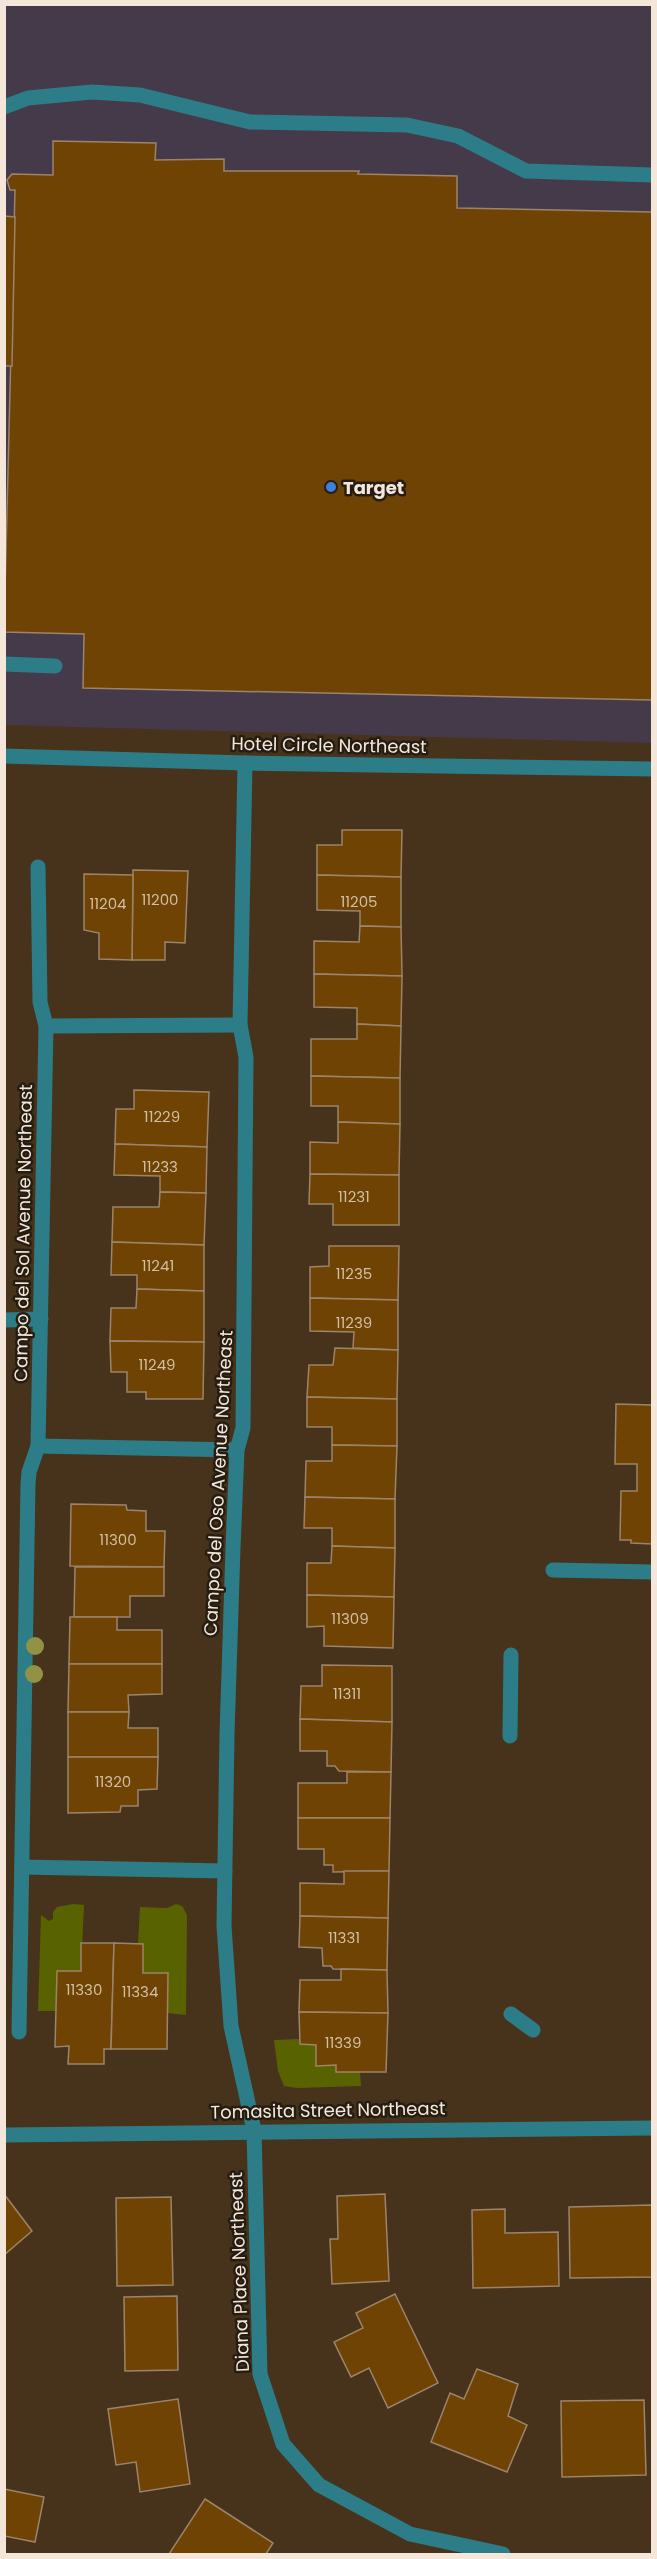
<svg xmlns="http://www.w3.org/2000/svg" width="657" height="2559" font-family="Poppins,sans-serif">
  <style>
    .commercial { fill: #453a4a }
    .green { fill: #586300 }
    .building { fill: #6e4303; stroke: #9c846a; stroke-width: 1.5 }
    .lines { fill: none; stroke-linecap: round; stroke-linejoin: round }
    .minor { stroke: #2c7d88; stroke-width: 15 }
    .tree { fill: #919246 }
    .shop-dot { fill: #3f7fe0; stroke: #261d12; stroke-width: 2 }
    .labels { text-anchor: middle; dominant-baseline: central; stroke-width: 5; stroke-linejoin: round; paint-order: stroke }
    .number-label { font-size: 15px; fill: #d2bea4 }
    .poi-label { font-size: 18px; font-weight: bold; fill: #f4e7d9; stroke: #261d12; text-anchor: start }
    .street-label { font-size: 18px; fill: #f4e7d9; stroke: #261d12 }
  </style>
  <rect width="100%" height="100%" fill="#47331b"/>
  <path class="commercial" d="M5 5H652V743L5 725Z"/>
  <g class="green">
    <path d="M73 1904 84 1905 81 1971H57L56 2011H38L41 1915 49 1921 53 1919V1912L57 1907Z"/>
    <path d="M176 1904 182 1906 187 1915 186 2015 167 2013 168 1973H143V1945L138 1944 140 1907 167 1908Z"/>
    <path d="M299 2039 300 2044 316 2045V2066L336 2065V2072H360L361 2086 297 2088 284 2086 278 2071 274 2040Z"/>
  </g>
  <g class="building">
    <path d="M53 141 156 143 155 160 224 159V171H359L358 174 457 176V208L652 212V700L83 688 84 634 4 632 15 190H10L7 180 12 174 53 175Z"/>
    <path d="M4 216 15 217 12 366H4Z"/>
    <path d="M342 830H402L401 877 317 875V845H342Z"/>
    <path d="M133 870 188 871 185 943 165 942V960H132Z"/>
    <path d="M84 874 133 875 132 960 99 959V933L84 930Z"/>
    <path d="M317 875 401 877V927L360 926V911L317 910Z"/>
    <path d="M360 926 401 927 402 976 314 974V941L359 942Z"/>
    <path d="M314 974 402 976 401 1026 357 1024V1008L314 1007Z"/>
    <path d="M357 1024 401 1026 400 1078 311 1076V1039H357Z"/>
    <path d="M311 1076 400 1078V1124L338 1122V1106H311Z"/>
    <path d="M134 1090 209 1092 207 1147 115 1144 116 1109H134Z"/>
    <path d="M338 1122 400 1124 399 1175 310 1174V1142L338 1143Z"/>
    <path d="M115 1144 207 1147 206 1193 160 1192V1176L114 1175Z"/>
    <path d="M310 1174 399 1175V1225H333V1204H309Z"/>
    <path d="M160 1192 206 1193 204 1245 112 1242 113 1207H159Z"/>
    <path d="M112 1242 204 1245V1291L137 1289V1275H111Z"/>
    <path d="M329 1246H399L398 1300 310 1298V1267L329 1266Z"/>
    <path d="M137 1289 204 1291V1342L110 1341 111 1308H136Z"/>
    <path d="M310 1298 398 1300V1350L353 1348 354 1332 310 1331Z"/>
    <path d="M110 1341 204 1342 203 1399H146V1392H127V1372H111Z"/>
    <path d="M335 1348 398 1350 397 1399 307 1397 309 1365H333Z"/>
    <path d="M307 1397 397 1399V1446L332 1445V1427H307Z"/>
    <path d="M616 1404 652 1405V1544L631 1543V1540H620L621 1491H637V1464H615Z"/>
    <path d="M332 1445 397 1446 395 1499 305 1497 306 1461H332Z"/>
    <path d="M305 1497 395 1499V1548L332 1546V1528H304Z"/>
    <path d="M71 1504 126 1505 127 1510 146 1511V1531H165L164 1567 70 1566Z"/>
    <path d="M332 1546 395 1548 394 1597 307 1595V1563H331Z"/>
    <path d="M75 1567H164V1596H130V1617H74Z"/>
    <path d="M307 1595 394 1597 393 1648 324 1646V1626L307 1627Z"/>
    <path d="M70 1617H117V1630H162V1664H69Z"/>
    <path d="M69 1664H162V1694L128 1695 129 1712H68Z"/>
    <path d="M322 1665 392 1666V1722L300 1719 301 1686H322Z"/>
    <path d="M68 1712H129L128 1728H158V1757H68Z"/>
    <path d="M300 1719 392 1722 391 1772 339 1771 335 1766H327V1751H300Z"/>
    <path d="M68 1757H158L157 1789 138 1790V1806H121L120 1812 68 1813Z"/>
    <path d="M347 1772H391L390 1818H298V1783H347Z"/>
    <path d="M298 1818H390L389 1871 333 1872V1865H324V1849H298Z"/>
    <path d="M344 1871H389L388 1918 300 1916V1883L344 1884Z"/>
    <path d="M300 1916 388 1918 387 1970 333 1969 331 1966H323L322 1948 299 1947Z"/>
    <path d="M81 1943H114L111 2049H104V2064H68L69 2046 55 2047 57 1971H81Z"/>
    <path d="M114 1943 143 1944V1973H168L167 2049H111Z"/>
    <path d="M341 1969 387 1970 388 2013 299 2012 300 1980H341Z"/>
    <path d="M299 2012 388 2013 386 2072H336V2065L316 2066V2045L300 2044Z"/>
    <path d="M4 2194 32 2231 4 2255Z"/>
    <path d="M385 2194 389 2281 332 2284 330 2239H338L337 2196Z"/>
    <path d="M171 2197 173 2285 117 2286 116 2198Z"/>
    <path d="M652 2205V2277L570 2278 569 2207Z"/>
    <path d="M505 2209V2233L558 2232 559 2286 473 2288 472 2210Z"/>
    <path d="M395 2294 438 2383 388 2408 369 2368 351 2377 334 2342 363 2328 356 2313Z"/>
    <path d="M177 2296 178 2370 125 2371 124 2297Z"/>
    <path d="M477 2369 518 2384 508 2416 527 2425 507 2472 431 2442 450 2393 464 2399Z"/>
    <path d="M178 2399 190 2484 140 2492 136 2462 116 2465 108 2409Z"/>
    <path d="M644 2400 646 2475 562 2477 561 2401Z"/>
    <path d="M4 2489 44 2497 35 2542 4 2536Z"/>
    <path d="M205 2499 273 2543 266 2554H169Z"/>
  </g>
  <g class="lines">
    <g class="minor">
      <path d="M4 107 28 98 92 92 140 95 250 122 407 125 458 136 526 171 652 175"/>
      <path d="M4 664 55 666"/>
      <path d="M4 756 245 763 652 769"/>
      <path d="M245 763 240 1025 246 1057 243 1428 237 1450 233 1548 227 1734 224 1926 231 2026 254 2130 260 2374 283 2444 319 2485 410 2534 503 2554"/>
      <path d="M46 1026 240 1025"/>
      <path d="M4 1320 41 1319"/>
      <path d="M38 1446 237 1450"/>
      <path d="M553 1570 652 1572"/>
      <path d="M510 1736 511 1655"/>
      <path d="M22 1867 225 1871"/>
      <path d="M511 2014 533 2030"/>
      <path d="M19 2032 28 1484 29 1472 38 1446 46 1026 40 1002 38 867"/>
      <path d="M4 2135 652 2128"/>
    </g>
  </g>
  <g class="tree">
    <circle cx="35" cy="1646" r="9"/>
    <circle cx="34" cy="1674" r="9"/>
  </g>
  <circle class="shop-dot" cx="331" cy="487" r="6"/>
  <g class="labels">
    <g class="number-label">
      <text x="160" y="899">11200</text>
      <text x="359" y="901">11205</text>
      <text x="108" y="903">11204</text>
      <text x="162" y="1116">11229</text>
      <text x="160" y="1166">11233</text>
      <text x="354" y="1196">11231</text>
      <text x="158" y="1265">11241</text>
      <text x="354" y="1273">11235</text>
      <text x="354" y="1322">11239</text>
      <text x="157" y="1364">11249</text>
      <text x="118" y="1539">11300</text>
      <text x="350" y="1618">11309</text>
      <text x="347" y="1693">11311</text>
      <text x="113" y="1781">11320</text>
      <text x="344" y="1937">11331</text>
      <text x="84" y="1989">11330</text>
      <text x="140" y="1991">11334</text>
      <text x="343" y="2042">11339</text>
    </g>
    <g class="poi-label">
      <text x="343" y="487">Target</text>
    </g>
    <g class="street-label">
      <text transform="translate(329 745) rotate(1)">Hotel Circle Northeast</text>
      <text transform="translate(23 1233) rotate(-89)">Campo del Sol Avenue Northeast</text>
      <text transform="translate(218 1483) rotate(-87)">Campo del Oso Avenue Northeast</text>
      <text transform="translate(328 2110) rotate(-1)">Tomasita Street Northeast</text>
      <text transform="translate(239 2272) rotate(-92)">Diana Place Northeast</text>
    </g>
  </g>
  <rect width="657" height="2559" fill="none" stroke="#f4e7d9" stroke-width="12"/>
</svg>
